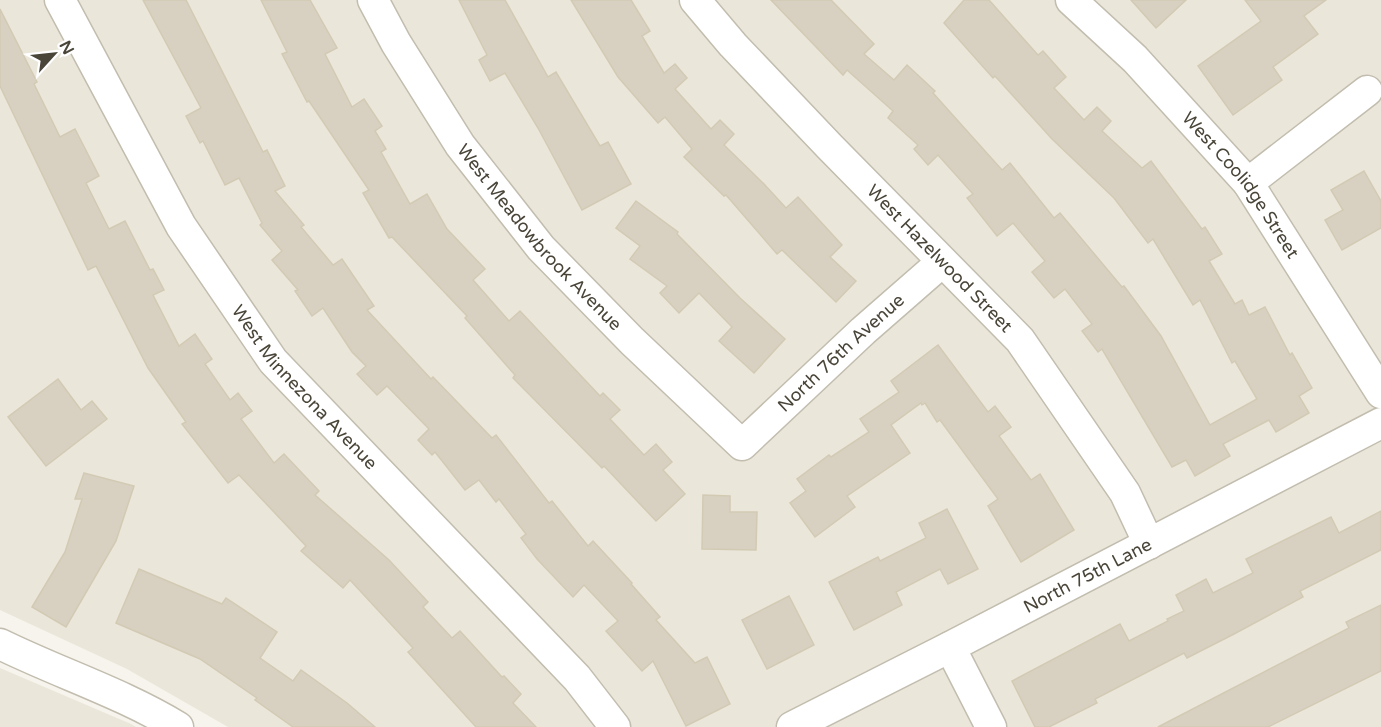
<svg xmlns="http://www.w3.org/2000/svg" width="1381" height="727" font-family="'Varela Round',sans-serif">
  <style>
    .residential { fill: #eae6da }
    .building { fill: #d8d1c1; stroke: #d3cab4; stroke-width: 1.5 }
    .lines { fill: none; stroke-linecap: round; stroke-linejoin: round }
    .street-casing { stroke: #c2bdae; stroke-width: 33 }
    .street { stroke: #fff; stroke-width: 30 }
    .labels { text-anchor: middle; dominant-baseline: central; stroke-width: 4.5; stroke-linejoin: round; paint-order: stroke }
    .street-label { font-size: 18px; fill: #4a4539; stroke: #fff }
  </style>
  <rect width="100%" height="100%" fill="#f6f4ec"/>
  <g class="residential">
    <path d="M0 0H1381V727H228L127 669 0 610Z"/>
    <path d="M0 668 131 724 136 727H0Z"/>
  </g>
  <g class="building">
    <path d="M143 0H186L263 152 267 150 285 186 275 191 304 225 301 227 333 265 342 259 374 306 367 310 431 379 433 377 492 438 496 435 549 503 552 501 588 546 593 541 632 583 631 584 660 617 656 620 695 663 707 657 730 704 686 726 653 661 642 671 606 631 618 621 584 585 573 597 537 559 521 538 526 534 499 499 496 502 479 480 465 490 435 452 432 455 418 440 429 429 387 386 377 395 357 374 366 366 352 352 323 308 312 316 295 291 298 290 272 260 282 251 260 225 262 223 239 178 225 185 203 141 200 143 186 116 201 108Z"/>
    <path d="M261 0H310L337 48 325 54 352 107 364 99 382 126 375 131 386 149 381 152 410 204 427 194 447 229 485 269 473 280 509 321 520 311 600 396 603 393 620 410 610 419 644 455 656 444 672 462 663 470 685 494 656 521 604 466 602 468 513 378 515 375 465 318 467 316 392 237 389 238 363 193 369 190 309 101 307 102 282 54 287 52Z"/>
    <path d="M459 0H505L548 77 556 72 600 146 608 142 631 184 582 210 538 128 505 73 490 81 479 60 487 55Z"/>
    <path d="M571 0H631L650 31 642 36 664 73 675 64 687 78 675 89 711 129 720 120 734 134 724 145 764 184 786 208 798 197 842 245 830 257 856 281 836 302 782 250 777 254 726 195 724 196 684 157 692 149 665 117 658 123 618 77Z"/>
    <path d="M771 0H831L874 44 864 54 894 80 907 65 935 91 933 93 1002 170 1010 163 1054 218 1060 213 1122 287 1124 286 1161 336 1210 425 1257 399 1235 361 1232 363 1200 300 1193 305 1153 239 1148 243 1114 198 1052 139 995 76 993 78 944 23 964 0H989L1038 55 1043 51 1066 77 1054 88 1084 120 1097 107 1111 121 1102 131 1142 168 1151 161 1202 229 1205 227 1222 254 1209 261 1235 304 1242 300 1249 315 1265 307 1290 355 1292 353 1312 388 1299 396 1309 413 1276 432 1269 420 1223 444 1230 456 1195 476 1186 460 1172 467 1102 349 1098 352 1082 331 1092 324 1065 289 1054 298 1032 272 1045 261 1013 223 997 236 967 198 973 194 938 155 928 165 914 149 918 145 888 118 893 111 847 70 843 75Z"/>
    <path d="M1131 0H1186L1156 28Z"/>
    <path d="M1245 0H1326L1304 16 1318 34 1273 67 1282 80 1233 115 1198 66 1261 21Z"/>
    <path d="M0 9 37 82 34 84 60 137 75 129 99 176 86 183 109 229 125 221 150 270 153 269 164 290 153 295 179 346 195 334 212 359 205 364 230 400 238 393 252 411 241 419 274 463 284 454 319 491 315 495 389 560 428 602 423 607 452 638 460 631 502 677 504 676 521 694 513 703 536 727H476L408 652 413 648 350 580 343 588 301 551 306 546 239 475 228 483 182 424 186 422 148 368 96 266 88 270 0 86Z"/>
    <path d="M1364 171 1381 201V228L1342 250 1325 220 1343 210 1331 190Z"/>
    <path d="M636 201 678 232 677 234 740 298 785 339 754 373 719 341 732 327 699 293 679 313 660 293 667 286 630 259 640 246 616 228Z"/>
    <path d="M938 345 988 412 995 406 1011 427 999 436 1031 480 1040 474 1074 530 1021 562 988 506 998 499 940 420 937 422 925 403 922 405 921 403 891 425 910 453 847 496 855 507 815 537 790 503 806 491 797 479 829 455 831 457 869 432 860 419 899 392 891 381Z"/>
    <path d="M58 379 81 410 92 401 107 419 46 466 8 417Z"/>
    <path d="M84 473 134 486 116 541 66 627 32 607 65 552 82 499H75Z"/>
    <path d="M703 495 730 496V512H757L756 550 702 549Z"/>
    <path d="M947 509 978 569 948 584 940 569 896 592 902 605 854 630 829 582 878 557 880 561 926 538 919 523Z"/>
    <path d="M1381 511V550L1300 591 1303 597 1234 634 1187 658 1184 653 1095 699 1097 703 1049 727H1035L1012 681 1120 624 1129 641 1168 621 1167 619 1184 611 1176 595 1206 579 1213 593 1253 573 1246 559 1331 517 1339 533Z"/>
    <path d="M139 569 222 604 226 598 277 632 260 658 293 681 301 670 347 703 375 727H293L255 700 257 698 200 659 116 623Z"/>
    <path d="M789 596 814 645 767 669 742 620Z"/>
    <path d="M1381 605V671L1268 727H1158L1349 628 1346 622Z"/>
  </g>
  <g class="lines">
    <g class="street-casing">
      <g id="street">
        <path id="s1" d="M60 0 181 226 273 361 577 678 615 727"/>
        <path id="s2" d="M373 0 396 43 460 145 541 248 632 341 742 445 863 331 942 262"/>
        <path id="s3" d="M695 0 733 45 830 147 1020 340 1125 493 1149 544"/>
        <path id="s4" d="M1071 0 1135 59 1248 183 1381 393"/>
        <path d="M1248 183 1367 91"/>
        <path d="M0 644C59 673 122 693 178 727"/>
        <path d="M950 647 991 727"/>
        <path id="s5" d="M792 727 950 647 1381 423"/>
      </g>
    </g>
    <use href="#street" class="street"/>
  </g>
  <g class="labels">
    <g class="street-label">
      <text stroke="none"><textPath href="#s4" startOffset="252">West Coolidge Street</textPath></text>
      <text stroke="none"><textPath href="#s2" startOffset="291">West Meadowbrook Avenue</textPath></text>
      <text stroke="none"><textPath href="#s3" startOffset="356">West Hazelwood Street</textPath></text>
      <text stroke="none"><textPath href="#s2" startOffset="717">North 76th Avenue</textPath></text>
      <text stroke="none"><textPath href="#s1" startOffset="460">West Minnezona Avenue</textPath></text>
      <text stroke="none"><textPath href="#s5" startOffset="332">North 75th Lane</textPath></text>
    </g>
  </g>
  <g transform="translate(54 54) rotate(63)" stroke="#ffffff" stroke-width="4.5" paint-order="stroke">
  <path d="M0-4.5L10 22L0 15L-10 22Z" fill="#4a4539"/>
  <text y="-9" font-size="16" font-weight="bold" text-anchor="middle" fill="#4a4539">N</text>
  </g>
</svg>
